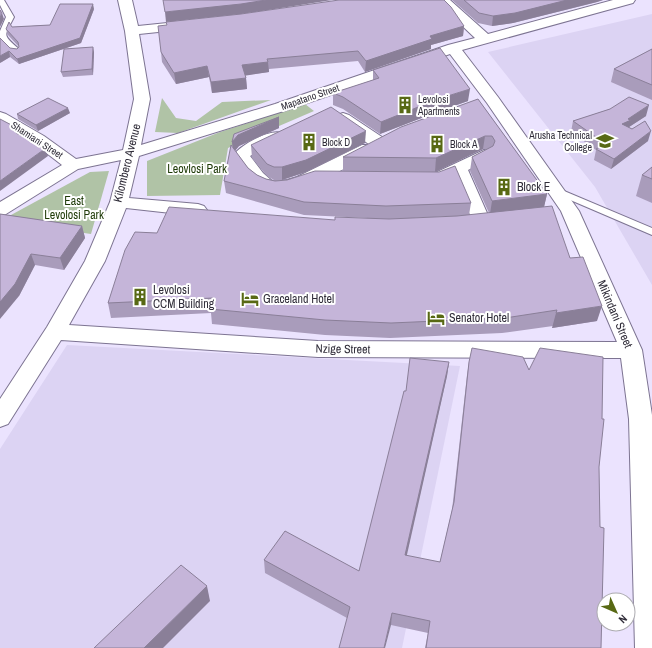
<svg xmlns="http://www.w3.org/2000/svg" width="652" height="648" font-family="'Archivo Narrow',sans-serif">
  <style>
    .built { fill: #dcd3f3 }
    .green { fill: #b0c3a6 }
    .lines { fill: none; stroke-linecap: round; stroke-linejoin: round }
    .lane-casing { stroke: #7d7492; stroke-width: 2 }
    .street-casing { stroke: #7d7492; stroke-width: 2 }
    .lane { fill: #fff; fill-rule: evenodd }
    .street { fill: #fff; fill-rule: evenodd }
    .wall { fill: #a99cbb; fill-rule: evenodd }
    .shaded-wall { fill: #8a7f98 }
    .building { fill: #c5b5d9; stroke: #8a7f98 }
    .labels { text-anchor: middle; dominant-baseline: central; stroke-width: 4; stroke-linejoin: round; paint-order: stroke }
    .far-street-label { font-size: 10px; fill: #302d39; stroke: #fff }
    .far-poi-label { font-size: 10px; fill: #302d39; stroke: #fff; text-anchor: start }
    .street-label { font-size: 12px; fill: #302d39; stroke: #fff }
    .park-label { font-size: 12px; fill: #1d3906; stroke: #fff }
    .poi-label { font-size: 12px; fill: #302d39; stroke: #fff; text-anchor: start }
  </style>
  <rect width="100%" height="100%" fill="#ebe3fe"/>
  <g class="built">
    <path d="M652 14V285L595 187 488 52Z"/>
    <path d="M67 345 460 366 402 648H0V449Z"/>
  </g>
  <g class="green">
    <path d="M162 98 176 118 196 121 222 102 271 100 178 133 155 132Z"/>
    <path d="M305 104 314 111 228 148 220 195 147 196V161L220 132Z"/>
    <path d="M109 171 91 234 0 221 90 172Z"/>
  </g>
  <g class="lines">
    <g class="lane-casing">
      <g id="lane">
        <path d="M0 0H4L14 17C4 37 2 34 19 49V53H13L0 40V31L6 17 0 5Z"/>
        <path d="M557 188 652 228V235L554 193 552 191 554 189Z"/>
      </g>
    </g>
    <g class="street-casing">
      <g id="street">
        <path d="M118 0H132L138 26 187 21 192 22 194 25 192 28 187 29 139 34 150 99 141 145 275 104 448 45 475 38 435 0H450L488 34 613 0H635L633 3 462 50 498 97 579 211 642 350 652 415V648H635L629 419 621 358 318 357 61 340 8 424 0 427V399L47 327 85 261 110 202 121 160 78 169 6 214 0 216V202L62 165 32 142 0 124V112L6 114 44 136 76 159 123 150 134 99 125 31ZM450 54 487 103 561 211 617 342 318 341 69 325 105 261 126 208 198 216 204 214 207 210 204 206 198 204 129 198 139 156 287 110Z"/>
        <path d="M343 113 349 115 385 139 387 143 385 147H375L376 149 374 153C349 166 287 203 260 189 248 182 240 167 233 156 240 145 269 129 282 133L284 136 282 139 250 156 263 173 272 181 287 180 297 177 362 145H370L337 121 335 118 337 115Z"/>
        <path d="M484 150 490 151 492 155 490 159 468 170 491 222 489 226 482 228 475 226 473 222 454 177 438 183 424 182 421 178 424 174 435 173Z"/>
      </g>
    </g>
    <use href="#lane" class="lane"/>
    <use href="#street" class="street"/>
  </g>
  <g class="wall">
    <path d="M452 0H603L597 2 513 23 492 26 478 23Z"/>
    <path d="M94 9 81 43 19 64 10 57 0 63 10 48 17 49 19 47 8 35 6 29 12 27 50 25Z"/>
    <path d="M241 14 464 26 463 36 431 45V49L365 72 358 61 269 69V72L245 75 246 78 247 89 212 93 209 77 176 84 162 62 161 52 167 25Z"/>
    <path d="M652 49V100L611 82 614 69Z"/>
    <path d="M94 52 93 75 63 77 61 72Z"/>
    <path d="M373 70 468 101 437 112 380 134 343 109 333 105V93L373 80Z"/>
    <path d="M478 99 547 194 544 207 570 258 597 321 552 328 553 326 502 333 390 338 325 335 212 324 211 313 111 318 108 303 157 233 335 220 368 218 304 215 226 193 224 181 233 147 232 142 279 117V128L239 146 235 151 248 168 257 175 266 179 471 203 469 215 489 213 470 171 472 157 488 149H483L435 172 343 171V157ZM457 216 414 218 462 216Z"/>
    <path d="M610 109 646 116 629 127 648 141 611 169 594 160 596 150 571 132 573 121Z"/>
    <path d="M70 113 38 131 18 119 17 114Z"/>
    <path d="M365 143 306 172 282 180H274L267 176 252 158 251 145Z"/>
    <path d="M652 167V203L636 196 642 175Z"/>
    <path d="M0 214 82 226 85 238 64 270 35 265 19 296Z"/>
    <path d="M449 362 447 376 406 556 440 562 452 510 467 375 469 362 529 370 599 467 601 648H425L428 633 391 625 347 618 265 573 264 560 359 571 406 391Z"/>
  </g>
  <g class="shaded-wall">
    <path d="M266 0H332L242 14 166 22 165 12Z"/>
    <path d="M567 0H603L597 2 513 23 492 26 493 16Z"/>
    <path d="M93 4 94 9 81 43 19 64 17 59Z"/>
    <path d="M2 13 4 19 0 27V18Z"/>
    <path d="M464 26 463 36 431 45V49L365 72 366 61 430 36Z"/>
    <path d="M93 47 94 52 93 75 92 69Z"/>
    <path d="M9 51 10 57 0 63V56Z"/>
    <path d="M268 62 269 72 243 76 242 65Z"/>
    <path d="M207 66 209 77 176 84 174 73Z"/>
    <path d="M246 78 247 89 212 93 211 82Z"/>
    <path d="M470 89 468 101 437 112 380 134 381 122 438 99Z"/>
    <path d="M649 105 646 116 629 127 628 130 622 124 628 119Z"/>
    <path d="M68 108 70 113 38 131 36 125Z"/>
    <path d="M279 117V128L239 146 233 153 232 142 238 135Z"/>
    <path d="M21 130 23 139 16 133Z"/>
    <path d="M366 131 365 143 306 172 282 180V167Z"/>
    <path d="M651 131 648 141 611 169 614 159Z"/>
    <path d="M485 136 483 149 435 172 436 158Z"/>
    <path d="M46 148 48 156 0 191V181Z"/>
    <path d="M547 194 544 207 490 214 492 201Z"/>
    <path d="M82 226 85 238 64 270 60 258Z"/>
    <path d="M31 254 35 265 19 296 0 319V302Z"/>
    <path d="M602 306 597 321 552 328 556 313Z"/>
    <path d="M449 362 447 376 404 568 405 555Z"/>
    <path d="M207 586 210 601 163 648H144Z"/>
    <path d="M392 613 391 625 385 648H384Z"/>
  </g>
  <g class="building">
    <path d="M163 0H266L241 4 165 12Z"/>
    <path d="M339 0H444L451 7 464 26 430 36 432 39 366 61 358 51 267 59 268 62 242 65 246 78 211 82 207 66 174 73 161 52 158 26 167 25 166 22 241 14Z"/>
    <path d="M464 0H567L515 13 493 16 479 13Z"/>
    <path d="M60 4H93L80 38 17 59 9 51 0 56V38L10 48 17 49 19 47 18 42 6 29 9 22 12 27 50 25Z"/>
    <path d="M0 10 2 13 0 18Z"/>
    <path d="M93 47 92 69 61 72 64 49Z"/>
    <path d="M440 48 470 89 438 99 381 122 343 97 333 93 379 78 373 70Z"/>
    <path d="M652 49V85L614 69Z"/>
    <path d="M629 97 649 105 628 119 631 120 622 124 632 129 645 121 651 131 614 159 596 149 606 144 573 121 610 109Z"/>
    <path d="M48 98 68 108 36 125 17 114Z"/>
    <path d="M478 99 547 194 492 201 472 157 493 146 495 141 492 136H485L436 158 343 157 401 127Z"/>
    <path d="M331 107 366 131 306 160 282 167H274L267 164 251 145Z"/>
    <path d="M279 117 238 135 232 142 234 134Z"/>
    <path d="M0 119 21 130 16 133 46 148 0 181Z"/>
    <path d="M231 145 248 168 257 175 266 179 275 181 287 180 315 171 439 172 455 166 471 203 386 206 304 202 224 181Z"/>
    <path d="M652 167V179L642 175Z"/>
    <path d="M552 206 570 258 583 257 602 306 556 313 557 310 505 318 391 323 325 320 210 309 213 298 108 303 125 250 135 232 157 233 169 207 335 220V217L389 219 457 216Z"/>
    <path d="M0 214 82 226 60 258 31 254 15 284 0 302Z"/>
    <path d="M472 348 523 357 529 370 540 348 603 357 602 419H604L599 467 600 527 604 528 601 648H426L430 621 392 613 384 648H339L350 607 264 560 285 531 359 571 404 391H406L410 358 449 362 405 555 440 562 454 502 469 362Z"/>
    <path d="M181 565 207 586 144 648H94Z"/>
  </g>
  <defs>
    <g id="building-bare" transform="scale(1.38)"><path d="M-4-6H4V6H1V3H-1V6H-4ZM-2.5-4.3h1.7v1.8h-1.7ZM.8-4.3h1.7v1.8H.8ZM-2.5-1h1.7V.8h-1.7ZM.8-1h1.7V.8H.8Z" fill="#586914" stroke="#fff" stroke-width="2.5" paint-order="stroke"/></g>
    <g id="university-bare" transform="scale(1.38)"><path d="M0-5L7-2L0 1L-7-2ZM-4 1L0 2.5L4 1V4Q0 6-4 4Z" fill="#586914" stroke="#fff" stroke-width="2.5" paint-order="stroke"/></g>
    <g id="hotel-bare" transform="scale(1.38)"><path d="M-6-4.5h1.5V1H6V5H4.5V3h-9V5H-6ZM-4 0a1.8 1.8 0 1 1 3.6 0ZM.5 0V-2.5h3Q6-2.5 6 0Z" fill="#586914" stroke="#fff" stroke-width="2.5" paint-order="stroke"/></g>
  </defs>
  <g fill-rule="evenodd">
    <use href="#building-bare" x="405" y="105"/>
    <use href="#university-bare" x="605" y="141"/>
    <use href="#building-bare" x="309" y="142"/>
    <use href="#building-bare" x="437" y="144"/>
    <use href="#building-bare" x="504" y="187"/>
    <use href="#building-bare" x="140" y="297"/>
    <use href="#hotel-bare" x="250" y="299"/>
    <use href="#hotel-bare" x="436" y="318"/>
  </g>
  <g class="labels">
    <g class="far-street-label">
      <text transform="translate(310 97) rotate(-19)">Mapatano Street</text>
      <text transform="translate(37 140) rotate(33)">Shamiani Street</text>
    </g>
    <g class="far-poi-label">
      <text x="418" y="99">Levolosi<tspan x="418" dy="12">Apartments</tspan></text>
      <text x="592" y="135" text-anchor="end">Arusha Technical<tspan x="592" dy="12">College</tspan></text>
      <text x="322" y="142">Block D</text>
      <text x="450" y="144">Block A</text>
    </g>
    <g class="street-label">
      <text transform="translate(127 163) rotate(-76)">Kilombero Avenue</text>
      <text transform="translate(615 314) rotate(67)">Mikindani Street</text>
      <text transform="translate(343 349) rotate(1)">Nzige Street</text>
    </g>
    <g class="park-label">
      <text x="197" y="169">Leovlosi Park</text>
      <text x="74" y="201">East<tspan x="74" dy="14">Levolosi Park</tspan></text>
    </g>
    <g class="poi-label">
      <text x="517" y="187">Block E</text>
      <text x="153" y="290">Levolosi<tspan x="153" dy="14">CCM Building</tspan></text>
      <text x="263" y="299">Graceland Hotel</text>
      <text x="449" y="318">Senator Hotel</text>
    </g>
  </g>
  <g transform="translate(616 612) rotate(135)"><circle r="19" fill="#ffffff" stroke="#acabb0"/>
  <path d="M0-3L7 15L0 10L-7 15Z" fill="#586914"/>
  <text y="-6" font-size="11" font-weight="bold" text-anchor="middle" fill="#302d39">N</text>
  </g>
</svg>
